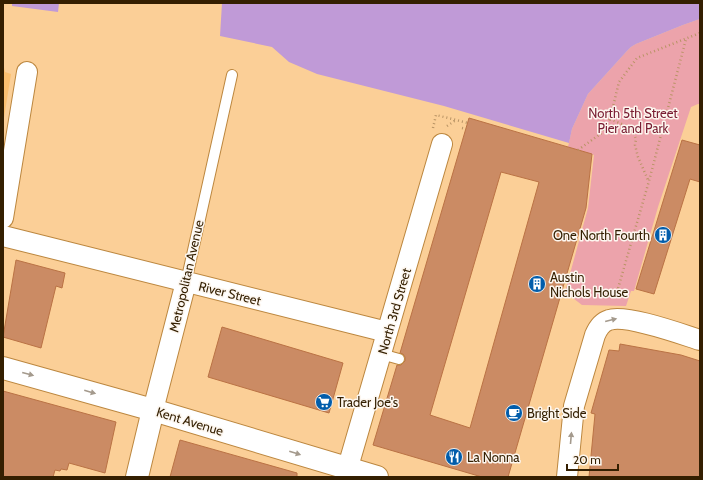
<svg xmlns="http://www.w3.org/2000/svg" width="703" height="480" font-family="Cabin,sans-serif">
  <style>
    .built { fill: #fcc070 }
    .green { fill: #eca3ab }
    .water { fill: #c09ad7 }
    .building { fill: #cb8b64; stroke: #ba7244; fill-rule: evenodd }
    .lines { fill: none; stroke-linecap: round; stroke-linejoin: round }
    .service-casing { stroke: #bc873f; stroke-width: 12 }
    .minor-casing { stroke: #bc873f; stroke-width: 22 }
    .secondary-casing { stroke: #bc873f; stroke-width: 24 }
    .path { stroke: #b89364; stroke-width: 2.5; stroke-dasharray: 1 3; stroke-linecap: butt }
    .service { stroke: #fff; stroke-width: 10 }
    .minor { stroke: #fff; stroke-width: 20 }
    .secondary { stroke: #fff; stroke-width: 22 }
    .oneway { fill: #a49a8d }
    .labels { text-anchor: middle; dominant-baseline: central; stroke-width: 3; stroke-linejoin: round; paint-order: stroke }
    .park-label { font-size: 13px; fill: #791d32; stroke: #fdf7f0 }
    .poi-label { font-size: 13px; fill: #341f01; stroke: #fdf7f0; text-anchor: start }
    .street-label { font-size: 13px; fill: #341f01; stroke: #fdf7f0 }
  </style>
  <rect width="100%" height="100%" fill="#fbcf97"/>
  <path class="built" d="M3 63 5 72 11 74 3 124Z"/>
  <path class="green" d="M700 19V104H698L691 107 658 207 634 291H631L626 306 582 305 565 292 588 208 594 155 568 147 572 129 588 94 627 51 631 47 636 44 683 25Z"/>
  <g class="water">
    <path d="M12 3H59L58 12 12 6Z"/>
    <path d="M222 3H700V19L683 25 636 44 631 47 627 51 588 94 572 129 569 143 444 106 317 74 289 62 272 47 220 36Z"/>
  </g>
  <g class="building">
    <path d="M469 118 592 154 586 208 508 477H482L373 445 397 365H401L405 361V357L403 354 400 353ZM501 172 539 182 470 428 430 415Z"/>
    <path d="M682 140 700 145V182L690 179 654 294 636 289Z"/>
    <path d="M16 260 65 273 62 288 56 286 41 348 3 337Z"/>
    <path d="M222 327 343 363 329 413 208 377Z"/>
    <path d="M620 344 681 355 700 361V477H589L595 414 591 413 609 350 619 351Z"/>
    <path d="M3 391 116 422 105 473 69 463 67 470 61 469 60 471 55 470 53 477H3Z"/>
    <path d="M180 440 297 473V477H170Z"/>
  </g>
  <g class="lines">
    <g class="service-casing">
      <g id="service">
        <path d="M186 282 232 75"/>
        <path d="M381 354 399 359"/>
      </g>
    </g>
    <g class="minor-casing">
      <g id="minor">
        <path d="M3 218 27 72"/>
        <path d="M3 236 387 332"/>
        <path d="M153 410 186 282"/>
        <path d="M345 477 442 144"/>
        <path d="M567 477 574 406 595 335C598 328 602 322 609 320 626 314 681 334 700 340"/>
      </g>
    </g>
    <g class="secondary-casing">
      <g id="secondary">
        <path d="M3 368 153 410 377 477"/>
        <path d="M137 477 153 410"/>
      </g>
    </g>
    <g class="path">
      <path d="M610 119 624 125 633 132 636 139 635 145 638 157 648 180"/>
      <path d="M447 126 456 120"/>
      <path d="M433 128 436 115 468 123"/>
      <path d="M462 128 466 129"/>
      <path d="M578 150 603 132 610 119 619 82 637 58 700 33"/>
      <path d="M617 292 649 181 686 39"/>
    </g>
    <use href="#service" class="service"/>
    <use href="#minor" class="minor"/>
    <use href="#secondary" class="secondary"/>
  </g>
  <defs><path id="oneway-solid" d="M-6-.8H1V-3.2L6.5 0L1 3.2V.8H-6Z"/></defs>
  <g class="oneway">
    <use href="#oneway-solid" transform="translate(611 320) rotate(-14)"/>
    <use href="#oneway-solid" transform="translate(28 374) rotate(15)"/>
    <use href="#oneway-solid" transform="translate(90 392) rotate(16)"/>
    <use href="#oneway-solid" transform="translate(571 438) rotate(-85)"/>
    <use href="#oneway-solid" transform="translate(295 453) rotate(17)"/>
  </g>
  <defs>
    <g id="building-disc" transform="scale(0.9)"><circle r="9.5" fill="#025dab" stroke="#fdf7f0"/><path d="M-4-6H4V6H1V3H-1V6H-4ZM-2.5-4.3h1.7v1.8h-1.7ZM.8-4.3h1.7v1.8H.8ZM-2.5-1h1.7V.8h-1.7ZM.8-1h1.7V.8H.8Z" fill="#fff"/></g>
    <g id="supermarket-disc" transform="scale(0.9)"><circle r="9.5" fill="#025dab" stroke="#fdf7f0"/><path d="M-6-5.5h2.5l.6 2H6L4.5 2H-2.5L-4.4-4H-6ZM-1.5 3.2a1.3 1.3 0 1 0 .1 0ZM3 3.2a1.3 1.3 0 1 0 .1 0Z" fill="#fff"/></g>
    <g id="cafe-disc" transform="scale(0.9)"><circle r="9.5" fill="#025dab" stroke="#fdf7f0"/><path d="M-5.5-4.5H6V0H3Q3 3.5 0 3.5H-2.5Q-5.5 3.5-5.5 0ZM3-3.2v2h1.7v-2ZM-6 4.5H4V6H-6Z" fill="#fff"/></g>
    <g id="restaurant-disc" transform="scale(0.9)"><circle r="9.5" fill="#025dab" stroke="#fdf7f0"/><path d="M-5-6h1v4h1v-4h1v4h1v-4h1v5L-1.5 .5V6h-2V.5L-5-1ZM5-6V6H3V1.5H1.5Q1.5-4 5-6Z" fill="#fff"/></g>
  </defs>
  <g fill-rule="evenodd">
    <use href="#building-disc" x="663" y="235"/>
    <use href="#building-disc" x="537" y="284"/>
    <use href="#supermarket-disc" x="324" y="402"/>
    <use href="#cafe-disc" x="514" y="413"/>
    <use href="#restaurant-disc" x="454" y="457"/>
  </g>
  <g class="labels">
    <g class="park-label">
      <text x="633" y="113">North 5th Street<tspan x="633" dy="15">Pier and Park</tspan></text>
    </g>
    <g class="poi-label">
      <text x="650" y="235" text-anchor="end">One North Fourth</text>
      <text x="550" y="277">Austin<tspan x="550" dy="15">Nichols House</tspan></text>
      <text x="337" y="402">Trader Joe's</text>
      <text x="527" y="413">Bright Side</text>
      <text x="467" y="457">La Nonna</text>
    </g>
    <g class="street-label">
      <text transform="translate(186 276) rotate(-77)">Metropolitan Avenue</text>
      <text transform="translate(230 293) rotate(14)">River Street</text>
      <text transform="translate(394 311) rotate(-74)">North 3rd Street</text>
      <text transform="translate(190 421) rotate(17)">Kent Avenue</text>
    </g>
  </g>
  <rect width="703" height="480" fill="none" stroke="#341f01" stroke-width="8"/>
  <path d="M567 464v6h51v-6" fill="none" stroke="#341f01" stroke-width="2"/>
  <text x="573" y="464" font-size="12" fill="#341f01" stroke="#fdf7f0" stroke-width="3" paint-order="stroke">20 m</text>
</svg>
